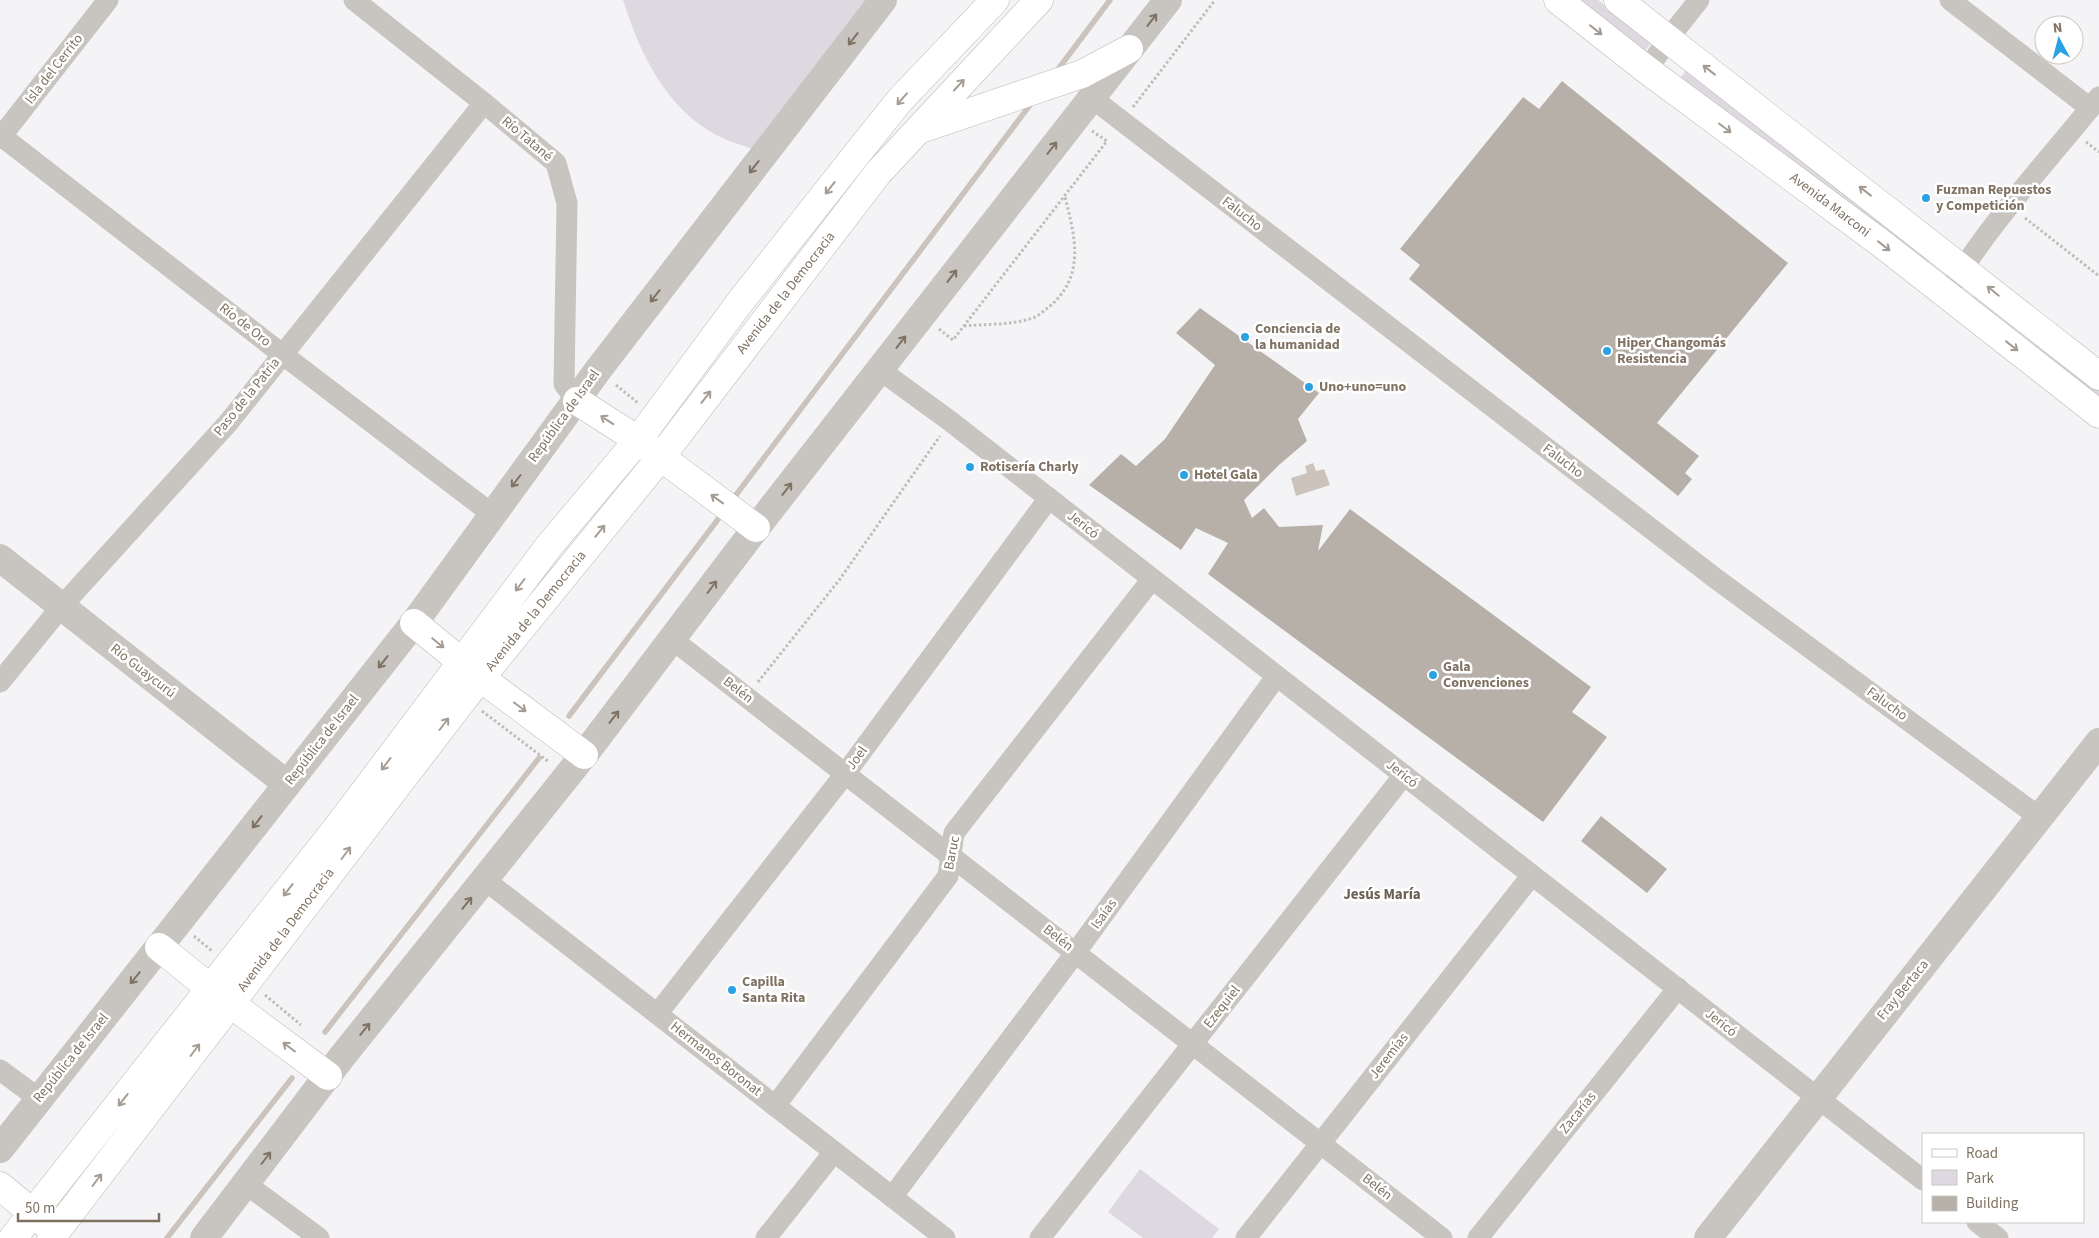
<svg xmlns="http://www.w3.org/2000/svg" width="2099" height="1238" font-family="'Source Sans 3',sans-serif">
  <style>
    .green { fill: #ded8e1 }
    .water { fill: #ccc3bd }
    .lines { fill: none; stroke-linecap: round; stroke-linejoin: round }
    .stream { stroke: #ccc3bd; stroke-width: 5.5 }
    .building { fill: #b7b0a9 }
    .secondary-casing { stroke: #bcb8b2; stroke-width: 29 }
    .trunk-casing { stroke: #bab7b3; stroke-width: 29 }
    .path { stroke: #bfbdba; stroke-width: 3; stroke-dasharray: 2.5 2.5; stroke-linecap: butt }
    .minor { stroke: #c8c4c0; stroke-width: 21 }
    .tertiary { stroke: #c8c4c0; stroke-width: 28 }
    .secondary { stroke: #fff; stroke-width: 28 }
    .trunk { stroke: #fff; stroke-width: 28 }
    .oneway { stroke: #7f7262 }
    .oneway2 { stroke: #a59c91 }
    .poi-dot { fill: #29a1e2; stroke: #fff; stroke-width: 2 }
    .labels { text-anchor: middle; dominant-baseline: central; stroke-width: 5; stroke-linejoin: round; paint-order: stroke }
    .street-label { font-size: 14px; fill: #7f7262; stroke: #fff }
    .poi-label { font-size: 14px; font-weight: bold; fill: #7f7262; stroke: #fff; text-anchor: start }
    .neighbourhood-label { font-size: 15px; font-weight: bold; fill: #6a6054; stroke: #fff }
  </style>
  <rect width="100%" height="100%" fill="#f4f4f7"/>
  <g class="green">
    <path d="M623 0H867L752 149C740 144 727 141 716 135 666 108 639 52 623 0Z"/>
    <path d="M1578 0H1598L1651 43 1644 52Z"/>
    <path d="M1688 68 1932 258 1925 268 1680 78Z"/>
    <path d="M1976 292 2099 387V401L1970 301Z"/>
    <path d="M1140 1169 1219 1229 1212 1238H1143L1108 1212Z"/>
  </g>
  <path class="water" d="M1313 463 1316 471 1324 469 1330 485 1296 496 1291 478 1307 473 1305 466Z"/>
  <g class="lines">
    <g class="stream">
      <path d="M1056 72 1110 0"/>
      <path d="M736 495 1033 101"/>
      <path d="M569 716 722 514"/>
      <path d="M325 1032 539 758"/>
      <path d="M167 1238 292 1078"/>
    </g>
  </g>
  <g class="building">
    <path d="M1562 81 1788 263 1657 423 1699 456 1685 473 1692 479 1678 496 1409 279 1420 265 1400 249 1523 97 1539 109Z"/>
    <path d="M1200 308 1319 393 1298 419 1307 441 1279 465 1244 500 1252 518 1264 508 1279 527 1323 525 1318 551 1350 509 1591 687 1572 712 1607 737 1543 822 1208 574 1228 543 1196 528 1181 550 1089 485 1121 454 1136 466 1165 439 1215 365 1176 333Z"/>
    <path d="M1601 816 1667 869 1647 893 1581 841Z"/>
  </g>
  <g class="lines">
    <g class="secondary-casing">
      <g id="secondary">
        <path d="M1558 0 1647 70 1882 244 2099 414"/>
        <path d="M1618 0 2099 376"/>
      </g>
    </g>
    <g class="trunk-casing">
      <g id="trunk">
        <path d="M921 129 1082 74 1129 49"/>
        <path d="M577 401 638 440 756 528"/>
        <path d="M414 623 481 678 584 755"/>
        <path d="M159 947 211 989 328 1076"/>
        <path d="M0 1186 47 1225"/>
        <path d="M13 1238 340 824 549 546 638 440 740 302 860 150 900 100 995 0"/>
        <path d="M51 1238 465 697 660 458 878 173 1039 0"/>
      </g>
    </g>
    <g class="path">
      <path d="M1133 107 1215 0"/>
      <path d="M2086 142 2099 152"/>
      <path d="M2025 218 2099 276"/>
      <path d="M964 326C987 324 1012 325 1033 318 1039 316 1044 310 1049 307 1086 276 1075 237 1065 197"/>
      <path d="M939 329 953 340 1107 141 1092 131"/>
      <path d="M616 385 638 403"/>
      <path d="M758 682 840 579 940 436"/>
      <path d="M482 711 549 762"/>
      <path d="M194 936 212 951"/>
      <path d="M265 995 301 1025"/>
    </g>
    <g class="minor">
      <path d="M354 0 484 103 556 163 567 203 564 384 577 401"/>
      <path d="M1950 0 2090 108"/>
      <path d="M1647 70 1668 39 1699 0"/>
      <path d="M1092 98 1715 578 2039 817"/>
      <path d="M0 135 282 354 492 514"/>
      <path d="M0 138 108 0"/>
      <path d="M1946 295C1989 223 2047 162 2099 97"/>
      <path d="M880 370 950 421 1923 1180"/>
      <path d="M673 640 1442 1238"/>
      <path d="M0 682 61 607 228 423 484 103"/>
      <path d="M485 880 945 1238"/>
      <path d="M658 1013 845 774 1049 498"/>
      <path d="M0 1070 38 1098"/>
      <path d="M775 1106 948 876 954 833 1152 579"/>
      <path d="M246 1184 319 1238"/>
      <path d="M892 1197 1076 952 1276 677"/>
      <path d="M1977 1222 1998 1238"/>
      <path d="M766 1238 834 1152"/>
      <path d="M1040 1238 1404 775"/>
      <path d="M1246 1238 1532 875"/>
      <path d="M1478 1238 1678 988"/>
    </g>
    <g class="tertiary">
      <path d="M0 558 287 784"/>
      <path d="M0 1149 414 623 598 370 883 0"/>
      <path d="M204 1238 341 1058 584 755 756 528 1168 0"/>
      <path d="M1708 1238 2099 742"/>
    </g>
    <use href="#secondary" class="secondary"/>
    <use href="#trunk" class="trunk"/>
  </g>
  <defs><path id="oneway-shaft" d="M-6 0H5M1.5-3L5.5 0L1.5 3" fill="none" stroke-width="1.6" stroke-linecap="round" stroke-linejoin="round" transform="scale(1.25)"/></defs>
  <g class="oneway">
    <use href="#oneway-shaft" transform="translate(1152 20) rotate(-52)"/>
    <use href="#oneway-shaft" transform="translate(853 39) rotate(128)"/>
    <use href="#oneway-shaft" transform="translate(1052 148) rotate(-52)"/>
    <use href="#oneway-shaft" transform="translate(754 167) rotate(128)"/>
    <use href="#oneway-shaft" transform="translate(952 276) rotate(-52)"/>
    <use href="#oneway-shaft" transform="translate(655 296) rotate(128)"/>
    <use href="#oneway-shaft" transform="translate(901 342) rotate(-52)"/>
    <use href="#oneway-shaft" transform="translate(516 481) rotate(127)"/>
    <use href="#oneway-shaft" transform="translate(787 489) rotate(-52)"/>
    <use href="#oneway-shaft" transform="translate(712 587) rotate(-53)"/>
    <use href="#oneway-shaft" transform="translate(383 662) rotate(128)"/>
    <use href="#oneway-shaft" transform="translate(614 717) rotate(-52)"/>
    <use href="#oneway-shaft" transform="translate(257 822) rotate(128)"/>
    <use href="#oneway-shaft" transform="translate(467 903) rotate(-51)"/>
    <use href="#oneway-shaft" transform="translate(135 978) rotate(129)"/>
    <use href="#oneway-shaft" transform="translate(365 1029) rotate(-51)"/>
    <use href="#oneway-shaft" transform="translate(266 1158) rotate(-53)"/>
  </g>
  <g class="oneway2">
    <use href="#oneway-shaft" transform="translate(1596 30) rotate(38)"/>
    <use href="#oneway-shaft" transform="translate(1709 70) rotate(-142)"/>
    <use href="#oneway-shaft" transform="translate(959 85) rotate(-47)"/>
    <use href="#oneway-shaft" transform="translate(902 99) rotate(131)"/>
    <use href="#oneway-shaft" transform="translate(1725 128) rotate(37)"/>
    <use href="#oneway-shaft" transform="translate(830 188) rotate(128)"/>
    <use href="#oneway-shaft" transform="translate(1865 191) rotate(-142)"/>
    <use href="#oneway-shaft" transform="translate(1884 246) rotate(38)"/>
    <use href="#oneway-shaft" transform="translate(1993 291) rotate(-141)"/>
    <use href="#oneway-shaft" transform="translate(2012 346) rotate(38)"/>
    <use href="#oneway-shaft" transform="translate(706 397) rotate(-52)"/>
    <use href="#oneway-shaft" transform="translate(607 420) rotate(-147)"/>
    <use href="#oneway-shaft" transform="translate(717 499) rotate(-144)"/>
    <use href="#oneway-shaft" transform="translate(600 531) rotate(-51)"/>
    <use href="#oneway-shaft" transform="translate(520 585) rotate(127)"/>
    <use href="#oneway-shaft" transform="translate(438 643) rotate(39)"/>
    <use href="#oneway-shaft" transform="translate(520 707) rotate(37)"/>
    <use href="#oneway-shaft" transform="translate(444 724) rotate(-53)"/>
    <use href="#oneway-shaft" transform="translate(386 764) rotate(127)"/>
    <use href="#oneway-shaft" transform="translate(346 853) rotate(-53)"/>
    <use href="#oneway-shaft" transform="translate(288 890) rotate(128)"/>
    <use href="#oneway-shaft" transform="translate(289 1047) rotate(-143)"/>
    <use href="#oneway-shaft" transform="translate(195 1050) rotate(-53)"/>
    <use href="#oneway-shaft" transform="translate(123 1100) rotate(128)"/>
    <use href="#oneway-shaft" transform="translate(97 1180) rotate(-53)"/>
  </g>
  <g class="poi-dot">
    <circle cx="1926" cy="198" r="5"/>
    <circle cx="1245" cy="337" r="5"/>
    <circle cx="1607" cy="351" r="5"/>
    <circle cx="1309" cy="387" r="5"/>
    <circle cx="970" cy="467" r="5"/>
    <circle cx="1184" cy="475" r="5"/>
    <circle cx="1433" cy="675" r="5"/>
    <circle cx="732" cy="990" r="5"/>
  </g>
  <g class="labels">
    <g class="street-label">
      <text transform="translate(54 69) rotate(-52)">Isla del Cerrito</text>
      <text transform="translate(527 139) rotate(40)">Río Tatané</text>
      <text transform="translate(1830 205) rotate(37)">Avenida Marconi</text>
      <text transform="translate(1242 214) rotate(38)">Falucho</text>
      <text transform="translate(786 293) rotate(-52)">Avenida de la Democracia</text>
      <text transform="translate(245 325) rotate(38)">Río de Oro</text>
      <text transform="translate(247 397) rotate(-51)">Paso de la Patria</text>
      <text transform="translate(564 416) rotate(-54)">República de Israel</text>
      <text transform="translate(1563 461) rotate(37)">Falucho</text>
      <text transform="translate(1083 525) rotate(38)">Jericó</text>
      <text transform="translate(536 611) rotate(-51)">Avenida de la Democracia</text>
      <text transform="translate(143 671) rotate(38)">Río Guaycurú</text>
      <text transform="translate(738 690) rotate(38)">Belén</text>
      <text transform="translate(1887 704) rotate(36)">Falucho</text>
      <text transform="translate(322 740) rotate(-52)">República de Israel</text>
      <text transform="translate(857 758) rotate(-54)">Joel</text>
      <text transform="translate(1402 774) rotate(38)">Jericó</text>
      <text transform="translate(952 853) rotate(-79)">Baruc</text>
      <text transform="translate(1104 914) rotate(-54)">Isaías</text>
      <text transform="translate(286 930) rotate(-53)">Avenida de la Democracia</text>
      <text transform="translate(1058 938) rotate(38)">Belén</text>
      <text transform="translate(1903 990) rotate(-51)">Fray Bertaca</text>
      <text transform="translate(1222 1007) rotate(-52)">Ezequiel</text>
      <text transform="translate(1721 1023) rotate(38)">Jericó</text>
      <text transform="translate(1389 1056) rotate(-52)">Jeremías</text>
      <text transform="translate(71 1058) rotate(-51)">República de Israel</text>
      <text transform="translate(716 1059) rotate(38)">Hermanos Boronat</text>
      <text transform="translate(1578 1113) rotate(-51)">Zacarías</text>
      <text transform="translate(1377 1187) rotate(38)">Belén</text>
    </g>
    <g class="poi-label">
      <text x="1936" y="190">Fuzman Repuestos<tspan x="1936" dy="16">y Competición</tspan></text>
      <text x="1255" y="329">Conciencia de<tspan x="1255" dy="16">la humanidad</tspan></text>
      <text x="1617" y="343">Hiper Changomás<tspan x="1617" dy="16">Resistencia</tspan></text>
      <text x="1319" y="387">Uno+uno=uno</text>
      <text x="980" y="467">Rotisería Charly</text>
      <text x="1194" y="475">Hotel Gala</text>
      <text x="1443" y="667">Gala<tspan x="1443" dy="16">Convenciones</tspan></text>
      <text x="742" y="982">Capilla<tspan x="742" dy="16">Santa Rita</tspan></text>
    </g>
    <g class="neighbourhood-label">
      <text x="1382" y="894">Jesús María</text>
    </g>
  </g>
  <rect x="1922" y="1133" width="162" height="90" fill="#ffffff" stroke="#ccc7c0"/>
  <rect x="1932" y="1149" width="25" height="8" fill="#ffffff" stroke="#ccc7c0"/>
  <text x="1966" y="1158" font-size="15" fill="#7f7262">Road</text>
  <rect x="1932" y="1170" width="25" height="15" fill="#ded8e1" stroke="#ccc7c0"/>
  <text x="1966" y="1183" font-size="15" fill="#7f7262">Park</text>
  <rect x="1932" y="1196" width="25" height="15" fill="#b7b0a9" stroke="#ccc7c0"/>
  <text x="1966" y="1208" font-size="15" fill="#7f7262">Building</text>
  <g transform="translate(2059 40) rotate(353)"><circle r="24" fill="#ffffff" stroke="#ccc7c0"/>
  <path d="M0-4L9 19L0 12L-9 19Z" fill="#29a1e2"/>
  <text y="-8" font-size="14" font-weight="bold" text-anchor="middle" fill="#7f7262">N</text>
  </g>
  <path d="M18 1213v8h141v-8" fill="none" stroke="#7f7262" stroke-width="2.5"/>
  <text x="25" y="1213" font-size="15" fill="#7f7262" stroke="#ffffff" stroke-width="4" paint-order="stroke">50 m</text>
</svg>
